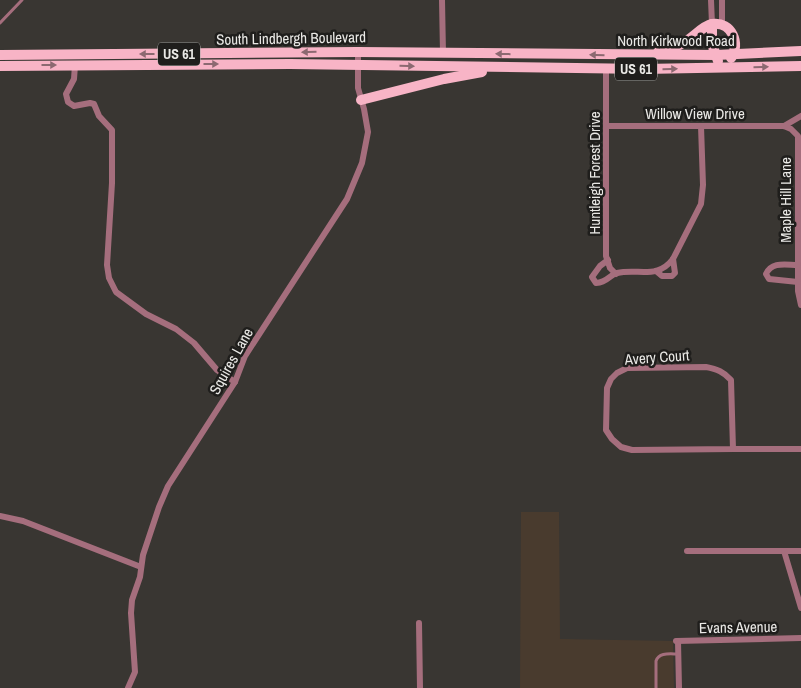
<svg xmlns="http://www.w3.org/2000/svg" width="801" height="688" font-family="'Archivo Narrow',sans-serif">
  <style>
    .education { fill: #493b2e }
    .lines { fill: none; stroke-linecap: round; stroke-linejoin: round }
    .lane { stroke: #a56e7d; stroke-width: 3 }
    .street { stroke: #a56e7d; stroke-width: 6 }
    .primary { stroke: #f8b4c6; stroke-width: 10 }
    .oneway { fill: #8c6971 }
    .labels { text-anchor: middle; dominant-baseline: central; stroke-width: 5; stroke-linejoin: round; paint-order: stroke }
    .shield { fill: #1f1e1c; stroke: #adaca9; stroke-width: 1 }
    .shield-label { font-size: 14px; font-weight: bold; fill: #eae9e6 }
    .street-label { font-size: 15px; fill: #eae9e6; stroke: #1f1e1c }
  </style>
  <rect width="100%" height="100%" fill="#393632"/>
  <path class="education" d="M521 512H559L560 639 673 641 674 688H520Z"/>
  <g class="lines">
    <g class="lane">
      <path d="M0 23 22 0"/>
      <path d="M656 688V661C659 652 670 654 678 654"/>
    </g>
    <g class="street">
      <path d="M442 0 443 53"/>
      <path d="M711 0 712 24"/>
      <path d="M722 0V24"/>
      <path d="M75 65 74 79 66 94 68 102 74 106 90 103 94 104 99 116 112 130V183L107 265 109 278 116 292 146 314 176 329 194 343 217 370 235 382"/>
      <path d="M606 69V256L610 268 616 274"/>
      <path d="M606 126H784L791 129 798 136V291L801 305"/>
      <path d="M784 126 801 116"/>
      <path d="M608 260 600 266 592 277 596 283C608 282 609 275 617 273 638 268 657 280 673 259L701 204 703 185 701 126"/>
      <path d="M656 271 662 276H672L675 273 673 259"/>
      <path d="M798 282 769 279 766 274C772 261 786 265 798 265"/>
      <path d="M706 367C717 369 724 372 731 380L733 449 632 450 621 447 612 439 606 430 607 388 611 379 617 373 627 368Z"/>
      <path d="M733 449H801"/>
      <path d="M0 516 23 521 141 567"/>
      <path d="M687 551H801"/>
      <path d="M784 551 801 608"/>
      <path d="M419 623 420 688"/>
      <path d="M676 641 801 638"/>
      <path d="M678 641 679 688"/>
      <path d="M128 688 135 672 131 613 132 600 140 577 143 555 159 507 168 486 235 382 245 356 347 199 362 163 368 132 364 109 358 88V52"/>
    </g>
    <g class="primary">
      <path d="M712 24V44L718 61"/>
      <path d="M658 52C666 50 676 48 683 43 693 38 702 26 712 24 732 21 741 44 731 58"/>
      <path d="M0 55 358 52 716 55 801 51"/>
      <path d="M0 66 290 64 644 69 801 66"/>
      <path d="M361 100 444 79 482 72"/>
    </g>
  </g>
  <defs><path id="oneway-solid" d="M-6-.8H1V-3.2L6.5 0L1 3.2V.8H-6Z" transform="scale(1.25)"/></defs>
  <g class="oneway">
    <use href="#oneway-solid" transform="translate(309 52) rotate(179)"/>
    <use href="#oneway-solid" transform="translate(147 54) rotate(180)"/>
    <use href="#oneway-solid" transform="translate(503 54) rotate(-179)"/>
    <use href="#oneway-solid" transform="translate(597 55) rotate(-179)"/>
    <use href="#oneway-solid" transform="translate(211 64)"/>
    <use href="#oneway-solid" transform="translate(49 65)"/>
    <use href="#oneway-solid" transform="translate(407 66) rotate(1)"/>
    <use href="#oneway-solid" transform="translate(761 67) rotate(-1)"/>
    <use href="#oneway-solid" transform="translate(670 69) rotate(-1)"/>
  </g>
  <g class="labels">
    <g class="shield">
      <rect x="158" y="42.5" width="42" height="23" rx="4"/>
      <rect x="615" y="57.5" width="42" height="23" rx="4"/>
    </g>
    <g class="shield-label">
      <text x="179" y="54">US 61</text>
      <text x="636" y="69">US 61</text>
    </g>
    <g class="street-label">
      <text transform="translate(291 38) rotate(-1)">South Lindbergh Boulevard</text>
      <text x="676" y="40">North Kirkwood Road</text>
      <text x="695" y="113">Willow View Drive</text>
      <text transform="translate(594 173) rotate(-90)">Huntleigh Forest Drive</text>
      <text transform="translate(785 200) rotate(-90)">Maple Hill Lane</text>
      <text transform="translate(657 357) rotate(-4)">Avery Court</text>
      <text transform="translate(231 361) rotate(-61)">Squires Lane</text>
      <text transform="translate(738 627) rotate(-1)">Evans Avenue</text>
    </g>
  </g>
</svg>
